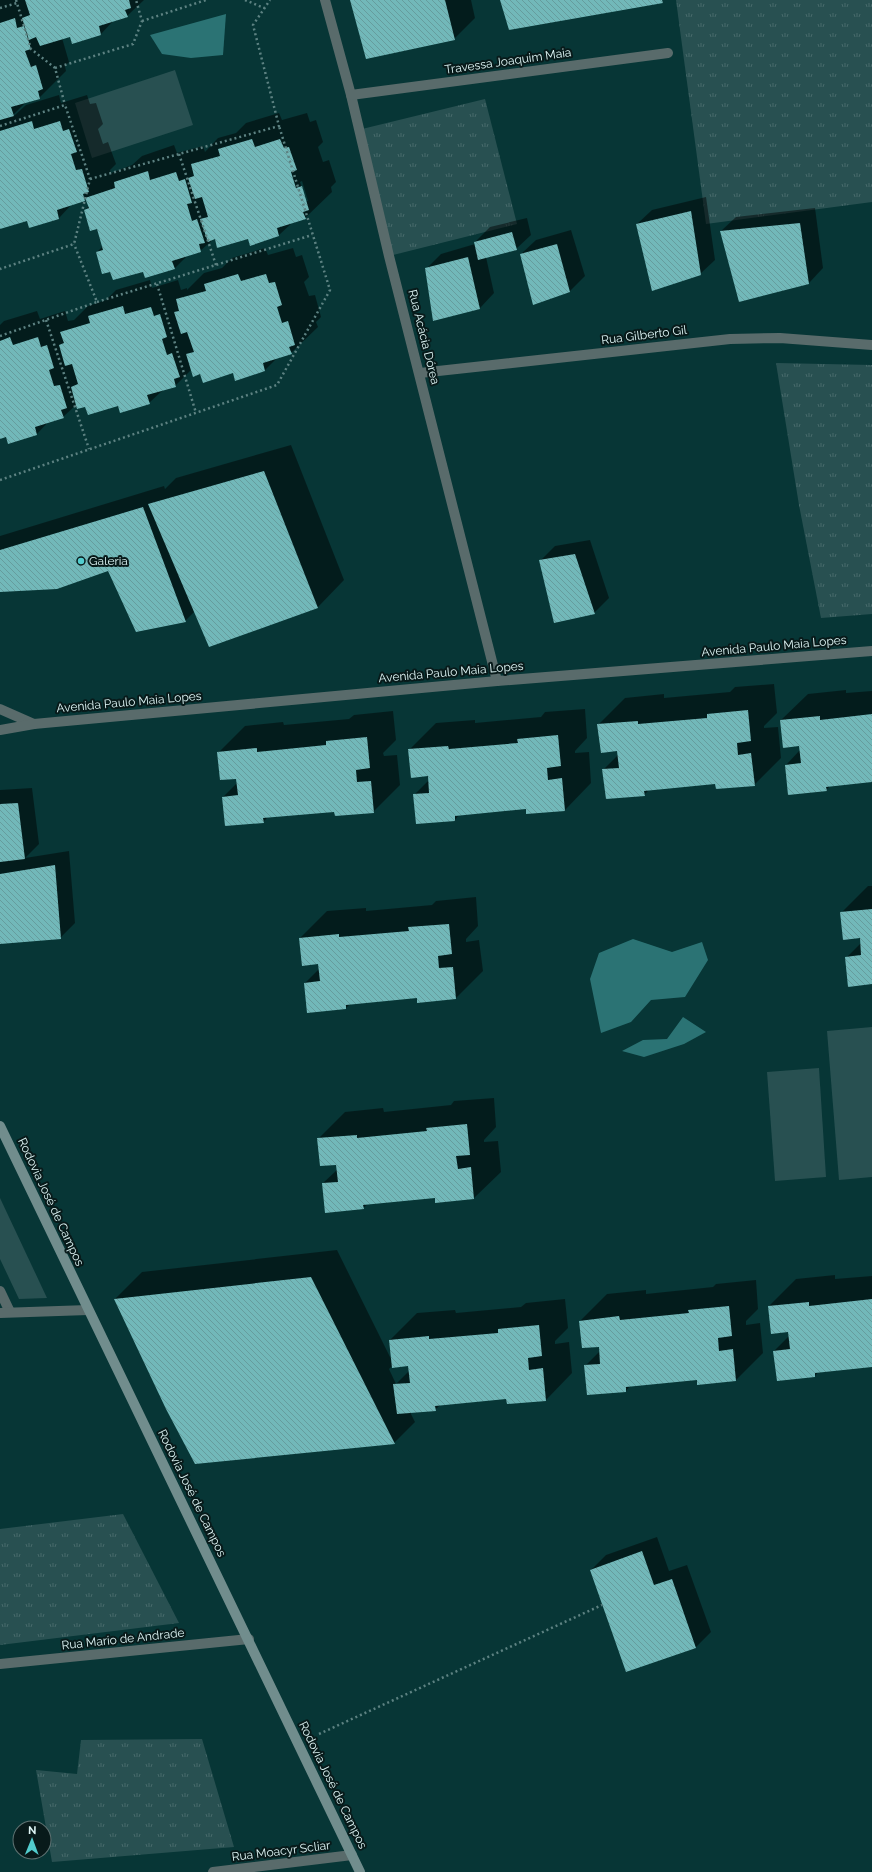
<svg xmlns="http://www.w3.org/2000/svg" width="872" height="1872" font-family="Raleway,sans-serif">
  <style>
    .grass { fill: url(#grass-tufts) }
    .park { fill: #285051 }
    .water { fill: #2b7374 }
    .shadow { fill: #0007; fill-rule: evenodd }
    .building { fill: url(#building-back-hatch) }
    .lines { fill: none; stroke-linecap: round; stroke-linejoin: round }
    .path { stroke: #5d8282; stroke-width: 2.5; stroke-dasharray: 2 3; stroke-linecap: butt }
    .street { stroke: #596b6b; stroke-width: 10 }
    .secondary { stroke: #718d8d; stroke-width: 10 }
    .poi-dot { fill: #52cdce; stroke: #081a1a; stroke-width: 1.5 }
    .labels { text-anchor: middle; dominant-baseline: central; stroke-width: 4; stroke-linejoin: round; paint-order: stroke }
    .street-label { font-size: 12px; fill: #def5f5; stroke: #081a1a }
    .poi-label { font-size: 12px; fill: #def5f5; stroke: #081a1a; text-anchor: start }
  </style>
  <defs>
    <pattern id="grass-tufts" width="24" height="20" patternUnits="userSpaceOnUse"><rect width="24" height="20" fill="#285051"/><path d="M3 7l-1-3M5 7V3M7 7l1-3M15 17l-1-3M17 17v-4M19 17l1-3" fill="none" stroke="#476a6b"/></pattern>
    <pattern id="building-back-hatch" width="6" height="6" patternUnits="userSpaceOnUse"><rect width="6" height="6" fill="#72b8b9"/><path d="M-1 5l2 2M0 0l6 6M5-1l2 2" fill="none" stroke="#669c9d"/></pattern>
  </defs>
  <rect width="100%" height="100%" fill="#073636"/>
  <g class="grass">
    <path d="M676 0H872V202L706 224Z"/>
    <path d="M485 99 517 224 389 256 358 130Z"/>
    <path d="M776 363 872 365V614L821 618 799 505Z"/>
    <path d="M123 1514 179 1623 0 1645V1529Z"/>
    <path d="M202 1739 234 1847 52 1862 36 1770 77 1774 81 1740Z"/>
  </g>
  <g class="park">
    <path d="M175 70 193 125 92 158 75 103Z"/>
    <path d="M872 1027V1177L839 1180 827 1031Z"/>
    <path d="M819 1068 826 1177 775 1181 767 1072Z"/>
    <path d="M0 1198 47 1298 19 1299 0 1259Z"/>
  </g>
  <g class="water">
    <path d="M226 14 223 55 191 58 162 54 150 35Z"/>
    <path d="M633 939 672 952 702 942 708 960 685 997 651 1000 631 1022 601 1033 590 979 599 953Z"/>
    <path d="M683 1017 706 1032 684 1044 644 1057 622 1051 643 1040 667 1039Z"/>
  </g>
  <g class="shadow">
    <path d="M0 0H144L127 16 114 20 101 34 71 36 62 38 69 62 65 66 66 71 39 98 26 102 11 117 15 115 26 105 59 95 61 103 87 95 90 104 96 103 103 124 98 129 103 144 108 142 116 164 110 170 111 173 132 165 142 156 174 145 177 153 203 146 205 152 218 138 236 133 246 123 279 113 282 120 307 113 310 122 316 120 323 142 318 147 323 162 329 160 336 182 331 187 332 192 305 218 292 223 279 235 215 238 200 251 188 255 174 269 111 271 97 252 103 246 97 228 85 210 89 206 87 198 72 204 59 218 28 220 0 228ZM302 181 308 201H306L300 182Z"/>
    <path d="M351 0H471L475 18 454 39Z"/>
    <path d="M706 197 715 260 700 274 637 224 652 210Z"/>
    <path d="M815 208 823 268 809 283 721 231 736 217Z"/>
    <path d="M527 218 531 235 516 249 486 257 494 293 480 308 426 269 441 254 475 244V242L490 227Z"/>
    <path d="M571 230 585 276 570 291 534 303 521 254 536 240Z"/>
    <path d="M265 248 268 255 293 248 296 257 302 255 309 277 304 282 309 296 315 295 321 317 316 322 318 327 291 353 277 358 265 370 201 373 192 369 175 386 163 390 149 403 86 406 77 404 63 417 49 421 37 434 0 438V325L4 321 37 311 40 319 65 311 68 321 74 320 88 306 106 300 116 290 150 280 152 288 178 280 181 290 187 288V290L204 273 222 268 232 258Z"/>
    <path d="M291 445 344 580 318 607 195 611 185 621 109 570 0 591V536L164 486 165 489 176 478Z"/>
    <path d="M590 540 609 598 594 613 540 561 555 546Z"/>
    <path d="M774 684 777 713 764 726V728L778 727 781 758 754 785 716 783 649 790 644 795 603 770 618 755V750L598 725 625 698 664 694V698L730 692 735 687Z"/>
    <path d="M846 690V693L872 691V781L831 785 826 790 786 765 800 750V745L781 720 808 694Z"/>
    <path d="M585 709 587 738 575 751V753L589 752 591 783 565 810 527 808 459 815 455 820 414 795 429 780V775L409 750 436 723 475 720V723L541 717 545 712Z"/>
    <path d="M393 711 396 740 383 753 384 756 397 755 400 785 373 812 335 811 268 817 263 822 223 797 238 782 237 778 218 753 245 726 283 722 284 725 349 719 354 715Z"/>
    <path d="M32 788 39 844 25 858 69 851 75 923 60 938 0 943V790Z"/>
    <path d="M868 886H872V983L846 958 861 943V937L841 913Z"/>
    <path d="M476 897 478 926 466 939V942L479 940 483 971 456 998 418 997 351 1003 346 1008 305 983 320 968 319 963 300 938 327 911 366 908V911L432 905 436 901Z"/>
    <path d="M494 1098 496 1127 484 1140V1142L498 1141 501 1172 474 1198 436 1197 368 1204 363 1208 323 1183 338 1169 337 1164 318 1139 345 1112 383 1108 384 1112 451 1105 454 1101Z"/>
    <path d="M337 1250 391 1359 390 1340 417 1313 455 1310 456 1313 521 1307 526 1303 565 1299 568 1328 555 1341V1344L569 1342 572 1373 546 1400 507 1398 440 1405 435 1410 410 1412 415 1422 394 1443 115 1299 142 1272ZM409 1365 410 1370 396 1384 389 1369 391 1367Z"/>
    <path d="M835 1275V1279L872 1276V1366L819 1371 815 1376 774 1351 789 1336V1331L769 1306 796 1279Z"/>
    <path d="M756 1280 758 1309 746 1321V1325L760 1323 763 1353 736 1380 698 1379 630 1386 626 1391 585 1366 600 1351V1346L580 1321 607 1294 646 1290V1294L713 1287 716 1284Z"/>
    <path d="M657 1537 669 1571 687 1565 711 1632 696 1647 627 1671 591 1570 606 1555Z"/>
  </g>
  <g class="building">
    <path d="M25 0H129L131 8 125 10 128 17 99 26 101 35 72 44 70 37 40 46 36 37 29 40 22 18 30 15Z"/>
    <path d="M350 0H445L455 40 366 59Z"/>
    <path d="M500 0H662L663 3 509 30Z"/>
    <path d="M15 18 17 28 24 26 31 49 25 51 31 67 36 65 43 89 38 91 40 99 11 107 14 116 0 120V23Z"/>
    <path d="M32 121 34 129 60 121 63 131 69 129 77 152 71 154 76 170 82 169 89 192 83 194 85 201 57 210 59 219 29 228 27 221 0 229V131Z"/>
    <path d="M252 139 255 147 280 139 284 148 289 147 297 170 291 172 296 188 302 186 309 210 303 212 306 219 277 228 279 236 250 246 248 239 217 248 215 239 208 242 200 219 208 217 202 197 195 199 188 178 194 176 191 164 220 156 218 149Z"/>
    <path d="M148 171 150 180 176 172 179 181 185 179 192 203 187 204 192 221 197 219 205 243 199 244 201 252 172 261 175 269 145 278 143 272 113 280 110 272 102 274 96 252 103 250 97 229 90 231 84 210 89 208 85 198 115 188 114 182Z"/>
    <path d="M691 211 701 275 652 291 636 224Z"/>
    <path d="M800 223 809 284 739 302 720 231Z"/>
    <path d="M512 232 517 250 478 260 474 242Z"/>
    <path d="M557 244 570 292 533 305 520 254Z"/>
    <path d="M468 257 480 309 433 321 425 268Z"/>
    <path d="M238 274 241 281 266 274 269 283 275 282 282 305 277 307 282 323 288 321 295 345 289 347 292 354 263 363 265 371 235 381 233 373 203 383 200 374 193 377 186 354 194 352 187 332 181 334 174 312 179 311 176 299 206 291 204 284Z"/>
    <path d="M123 306 125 314 151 307 154 316 160 314 167 337 162 339 167 355 172 353 180 377 174 379 176 387 147 395 150 404 120 413 118 406 88 415 85 407 77 409 71 387 78 384 72 364 65 366 59 345 64 343 60 332 90 323 88 316Z"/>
    <path d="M10 337 13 345 38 337 41 347 47 345 54 368 49 370 54 386 60 385 67 408 61 410 64 418 35 427 37 435 8 444 6 437 0 439V341Z"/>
    <path d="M264 471 318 608 209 647 148 504Z"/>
    <path d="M143 507 186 622 136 632 108 571 57 589 0 592V550Z"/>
    <path d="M575 554 595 614 554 623 539 560Z"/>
    <path d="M748 710 751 741 737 743 738 755 751 753 755 786 716 789 715 784 644 791 645 796 606 799 602 769 619 768 617 751 601 753 597 724 638 721V724L707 718V714Z"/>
    <path d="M872 714V782L826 787 827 791 788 795 785 765 801 763 799 746 783 748 780 720 820 716V720Z"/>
    <path d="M558 735 561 766 547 768 548 780 562 778 565 811 526 814V809L455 816V821L416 824 413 794 429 793 428 776 411 778 408 749 448 746 449 749 518 743 517 739Z"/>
    <path d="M367 737 370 768 356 770 357 782 371 781 374 813 335 816 334 812 263 818 264 823 225 826 222 797 238 795 236 779 220 780 217 752 257 748V752L326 745V741Z"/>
    <path d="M18 803 25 859 0 862V804Z"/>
    <path d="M55 865 61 939 0 944V874Z"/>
    <path d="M872 909V984L848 987 845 957 861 955 860 938 843 940 840 912Z"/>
    <path d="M449 924 452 954 438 956 439 968 453 967 456 999 417 1003V998L346 1005V1009L307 1013 304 983 320 981 318 964 302 966 299 938 339 934V937L409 931 408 927Z"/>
    <path d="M467 1124 470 1155 456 1156 458 1169 471 1167 474 1199 435 1203V1198L363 1205 364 1209 325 1213 322 1183 338 1182 336 1165 320 1166 317 1138 357 1135V1138L427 1131 426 1128Z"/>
    <path d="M311 1277 395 1444 195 1464 166 1409 114 1299Z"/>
    <path d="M872 1299V1367L815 1373V1377L777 1381 773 1351 790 1349 788 1332 771 1334 768 1306 809 1302V1306Z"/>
    <path d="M729 1306 732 1336 718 1338 719 1351 733 1349 736 1381 697 1385V1380L626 1387V1392L587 1395 584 1365 600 1364 599 1347 582 1348 579 1321 619 1316 620 1320 689 1313 688 1310Z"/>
    <path d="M539 1325 542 1356 528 1358 529 1370 543 1368 546 1401 507 1404 506 1399 435 1406 436 1411 397 1414 393 1384 410 1383 408 1366 392 1368 389 1340 429 1336V1339L498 1333V1329Z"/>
    <path d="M642 1551 654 1585 672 1579 696 1648 626 1672 590 1570Z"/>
  </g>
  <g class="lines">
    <g class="path">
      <path d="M16 0 31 49 55 68 65 105"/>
      <path d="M245 0 264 8"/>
      <path d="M0 8 17 3"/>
      <path d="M142 21 206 0"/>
      <path d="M55 68 133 44 142 21 136 0"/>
      <path d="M0 126 65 105 90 179 74 244 0 269"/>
      <path d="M179 154 216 265"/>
      <path d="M90 179 279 126 253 25 270 0"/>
      <path d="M157 284 196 413"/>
      <path d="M97 302 312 235"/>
      <path d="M46 320 89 449"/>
      <path d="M0 336 97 302 74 244"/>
      <path d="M0 480 277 385 330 290 279 126"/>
      <path d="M319 1734 602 1605"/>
    </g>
    <g class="street">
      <path d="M325 0 351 95 389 256 497 681"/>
      <path d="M351 95 668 53"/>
      <path d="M420 373 730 339 780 338 872 345"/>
      <path d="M0 709 34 724"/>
      <path d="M0 730 34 724 497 681 872 651"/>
      <path d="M0 1291 10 1312"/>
      <path d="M0 1313 88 1310"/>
      <path d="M0 1664 249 1639"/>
      <path d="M213 1872 352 1855"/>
    </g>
    <path class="secondary" d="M0 1126 360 1872"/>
  </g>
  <circle class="poi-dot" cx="81" cy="561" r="4"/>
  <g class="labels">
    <g class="street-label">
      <text transform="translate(508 61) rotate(-8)">Travessa Joaquim Maia</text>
      <text transform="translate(644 335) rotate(-7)">Rua Gilberto Gil</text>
      <text transform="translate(424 337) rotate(76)">Rua Acácia Dórea</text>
      <text transform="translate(774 646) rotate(-5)">Avenida Paulo Maia Lopes</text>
      <text transform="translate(451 672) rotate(-5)">Avenida Paulo Maia Lopes</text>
      <text transform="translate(129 702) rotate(-5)">Avenida Paulo Maia Lopes</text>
      <text transform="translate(51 1202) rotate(65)">Rodovia José de Campos</text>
      <text transform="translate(192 1493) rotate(64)">Rodovia José de Campos</text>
      <text transform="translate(123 1639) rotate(-6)">Rua Mario de Andrade</text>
      <text transform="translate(333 1785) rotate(64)">Rodovia José de Campos</text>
      <text transform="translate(281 1851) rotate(-7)">Rua Moacyr Scliar</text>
    </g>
    <g class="poi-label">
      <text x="89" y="561">Galeria</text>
    </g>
  </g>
  <g transform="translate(32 1840) rotate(1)"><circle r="19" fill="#081a1a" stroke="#5e7272"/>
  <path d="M0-3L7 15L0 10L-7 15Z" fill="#52cdce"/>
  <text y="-6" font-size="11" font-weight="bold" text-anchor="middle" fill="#def5f5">N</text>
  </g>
</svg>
